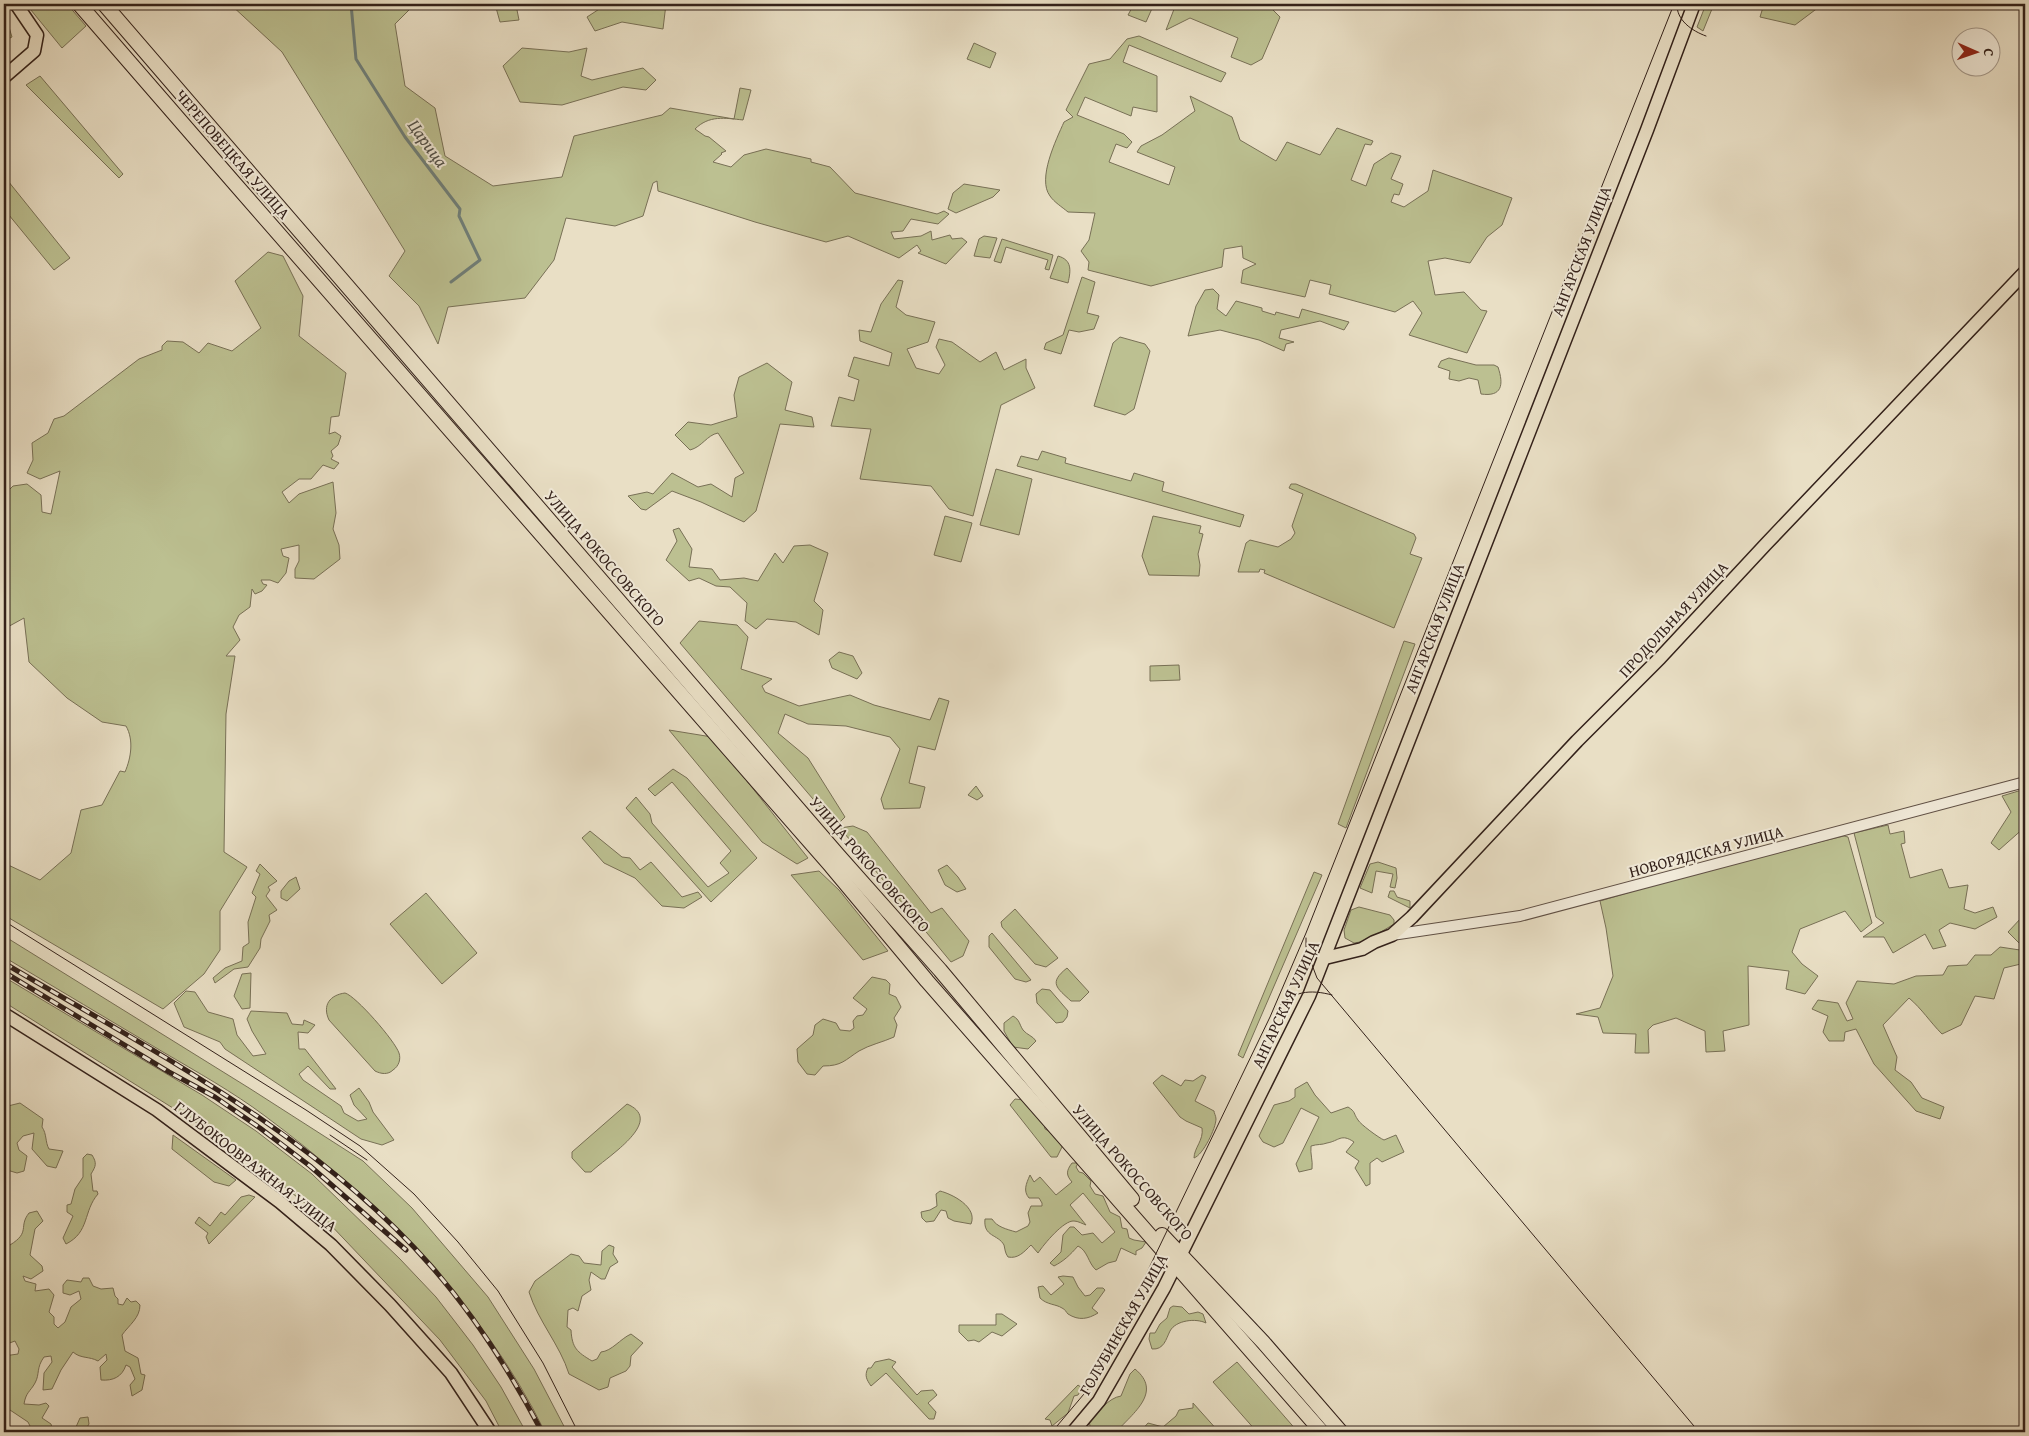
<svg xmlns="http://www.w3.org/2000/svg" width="2029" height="1436" font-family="'Gentium Book Plus',serif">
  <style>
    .green { fill: #bcc091; stroke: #787056 }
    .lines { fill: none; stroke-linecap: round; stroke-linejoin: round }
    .stream { stroke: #6f7e78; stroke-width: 3 }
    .minor-casing { stroke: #605045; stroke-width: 12 }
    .major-casing { stroke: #33211a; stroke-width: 15 }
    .highway-casing { stroke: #33211a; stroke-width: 16 }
    .minor { stroke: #f1ead9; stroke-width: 10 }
    .major { stroke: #e9dfc5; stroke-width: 12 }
    .highway { stroke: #e9dfc5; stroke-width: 14 }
    .tram { stroke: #33211a; stroke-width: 1 }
    .rail-casing { stroke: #33211a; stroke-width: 5 }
    .rail { stroke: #f1ead9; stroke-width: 3; stroke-dasharray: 9; stroke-linecap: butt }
    .labels { text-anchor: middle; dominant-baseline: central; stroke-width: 4; stroke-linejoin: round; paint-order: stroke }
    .street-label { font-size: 16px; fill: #33211a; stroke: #f1ead9 }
    .water-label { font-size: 18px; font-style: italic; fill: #515049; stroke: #f1ead9 }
  </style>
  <rect width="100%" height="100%" fill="#e9dfc5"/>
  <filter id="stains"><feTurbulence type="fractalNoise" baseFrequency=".004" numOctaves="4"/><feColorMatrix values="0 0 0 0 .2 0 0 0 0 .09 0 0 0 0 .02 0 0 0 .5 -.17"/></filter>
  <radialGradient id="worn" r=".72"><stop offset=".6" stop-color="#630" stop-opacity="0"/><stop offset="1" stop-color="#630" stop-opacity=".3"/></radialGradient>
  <g class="green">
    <path d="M26 4H67L86 26 62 48Z"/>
    <path d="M230 4H415L395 24 405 86 435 108 445 156 493 186 562 177 574 136 662 115 670 108 734 119 740 88 751 90 743 120C725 118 709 115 695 129L705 136 709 137 726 151 721 153 722 154 713 162 731 167 744 155 766 149 811 159V162L830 167 855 193 937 214 944 211 949 214 938 224 911 219 903 231 891 232 894 239 921 236 931 231 932 240 950 235 952 239 962 238 967 242 946 264 918 253 921 251 917 245 899 258 848 236 826 242 755 222 658 191 657 181 653 183 643 216 615 226 566 218 554 260 525 298 448 307 438 344 419 306 389 276 405 251 282 52Z"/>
    <path d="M495 4H519L516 5 519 20 500 22Z"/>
    <path d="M607 4H666L663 29 622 22 595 31 587 17Z"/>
    <path d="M1134 4H1154L1146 22 1128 15Z"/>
    <path d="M1176 4H1267L1280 17 1262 59 1251 65 1231 57 1238 38 1190 18 1166 30Z"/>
    <path d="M1706 4H1714L1703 31 1697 27Z"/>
    <path d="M1764 4H1823L1795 25 1760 17Z"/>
    <path d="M4 11 12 37 6 40 4 38Z"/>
    <path d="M1139 36 1226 73 1221 82 1129 45 1123 62 1157 76V112L1133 107 1131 116 1085 97 1077 115 1124 134 1132 142 1127 148 1116 144 1109 162 1169 185 1175 167 1137 152 1141 146 1162 135 1195 111 1190 96 1232 117 1240 140 1276 161 1287 142 1320 155 1337 128 1373 141 1371 145 1365 144 1351 180 1366 186 1374 164 1391 153 1401 156 1391 179 1403 184 1399 195 1394 194 1391 202 1404 207 1428 191 1433 170 1512 198 1502 225 1487 237 1470 263 1445 258 1428 261 1435 295 1464 292 1481 310 1487 311 1467 353 1409 335 1422 313 1413 301 1395 312 1329 294 1331 285 1310 280 1305 297 1241 283 1243 270 1256 264 1243 258 1242 246 1224 249 1222 267 1151 286 1088 270 1089 262 1081 251 1089 240 1095 213 1068 212C1062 207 1054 202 1050 196 1037 179 1056 140 1064 122L1073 117 1066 110 1089 64 1110 59 1127 39Z"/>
    <path d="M974 43 996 53 990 68 967 59Z"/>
    <path d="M522 48 569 52 587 48 581 76 592 80 643 68 656 80 646 90 623 87 562 105 520 102 503 66Z"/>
    <path d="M40 76 123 174 119 178 26 85Z"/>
    <path d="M4 176 70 258 54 270 4 209Z"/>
    <path d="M964 184 1000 190 993 197 956 213 948 209 953 193Z"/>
    <path d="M984 236 997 238 990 258 974 256 979 239Z"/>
    <path d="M1002 239 1053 255 1049 270 1045 269 1048 260 1006 247 1001 263 994 261Z"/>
    <path d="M268 252 283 256 303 296 299 336 346 373 339 416 331 417 329 434 335 432 341 436 338 445 331 451 333 456 331 459 339 463 334 469 323 465 311 479H299L282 492 289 503 299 494 333 482 336 513 333 529 339 545 340 559 314 579 295 578V569L299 561V545L281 549 283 556 289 558 286 573 278 583 270 580H261L263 584 267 585 262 591 255 594 252 589 250 607 239 615 233 627 240 640 226 656H235L226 714 224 852 247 867 220 911V950L204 974 163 1009 4 915V863L40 880 71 853 81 810 102 805 120 771 125 772C131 758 134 740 126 726L102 722 67 698 29 662 24 618 4 629V495L13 486 27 484 41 495 42 512 51 514 60 471 40 479 27 473 33 460 32 443 48 433 54 419 64 416 139 359 162 350V346L167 341 183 342 199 353 208 343 232 351 261 328 235 281Z"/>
    <path d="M1058 256C1072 260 1071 270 1068 283L1050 278Z"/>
    <path d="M1082 277 1095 282 1087 313 1099 316 1094 329 1079 332 1069 330 1061 354 1044 349 1046 343 1063 335Z"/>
    <path d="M898 280 903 281 896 307 906 315 935 322 928 342 907 349 916 368 939 374 945 365 936 347 939 339 952 342 980 362 996 352 1004 370 1026 359V368L1035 388 1001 405 973 516 949 509 931 486 860 479 871 429 831 426 839 397 854 401 859 380 848 376 854 357 889 366 892 353 860 341 859 330 871 332 881 304Z"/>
    <path d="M1213 289 1219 295 1217 309 1226 316 1236 301 1262 308V311L1275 315 1276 312 1299 318 1302 309 1349 322 1344 330 1320 321 1281 330 1279 338 1294 342 1286 344 1284 351 1259 340 1220 330 1188 336 1196 306 1205 290Z"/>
    <path d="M1120 337 1145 344 1150 351 1134 409 1125 415 1094 406 1113 343Z"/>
    <path d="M1449 358 1476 365H1494L1498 367C1504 385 1502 397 1481 394L1478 380 1469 378 1459 381 1449 379 1450 371 1438 367 1441 361Z"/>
    <path d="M767 363 792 382 785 410 812 417 814 427 780 424 756 511 744 522 701 502 672 491 646 510 641 509 628 496 647 492 653 494 672 473 698 487 711 484 732 497 735 478 744 473 718 433C707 435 702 447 690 450L675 435 688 422 711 425 737 417 734 395 739 377Z"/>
    <path d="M1042 451 1066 458 1065 463 1131 481 1134 473 1164 482 1162 491 1244 515 1240 527 1017 466 1021 456 1038 460Z"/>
    <path d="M996 469 1032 479 1019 535 980 525Z"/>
    <path d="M1291 484H1296L1414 534 1416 538 1410 554 1422 558 1394 628 1264 573 1265 570 1260 569 1259 572H1238L1246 543 1250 540 1278 547 1291 539 1295 533 1292 526 1303 494 1289 488Z"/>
    <path d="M945 516 972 523 961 562 934 555Z"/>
    <path d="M1153 516 1201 526 1199 533 1203 534 1198 554 1200 565 1199 576 1149 575 1142 556Z"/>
    <path d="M679 528 692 549 689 567 712 569 720 580 744 578 758 581 775 553 783 563 794 546 810 545 828 553 814 601 823 610 819 635 796 622 767 619 756 629 745 621 747 603 730 587 716 586 699 578 689 581 666 560 677 541 673 530Z"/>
    <path d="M699 621 737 625 748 637 741 669 772 679 762 686 765 692 799 706 850 695 874 705 930 720 939 698 949 701 935 750 918 746 909 783 925 787 920 808 884 809 881 799 900 749 890 737 846 726 808 724 785 714 778 733 808 758 845 817 836 826 680 643Z"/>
    <path d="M1404 641 1415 644 1346 828 1338 824Z"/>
    <path d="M839 652 853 656 862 673 857 679 832 668 829 660Z"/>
    <path d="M1179 665 1180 680 1150 681V666Z"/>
    <path d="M669 730 712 737 808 858 797 864 762 842Z"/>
    <path d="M673 769 687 778 757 858 711 902 626 808 636 797 650 814 652 823 708 887 729 873 720 863 731 851 672 782 655 796 648 789Z"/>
    <path d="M976 786 983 796 977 800 968 795Z"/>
    <path d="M2025 789V827L1999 850 1991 843 2011 812 2002 796Z"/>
    <path d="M1888 825 1890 834 1904 831 1905 843 1901 844 1910 878 1942 869 1949 888 1968 885 1964 909 1975 913 1993 907 1997 917 1975 929 1950 923 1939 930 1946 946 1933 949 1925 934 1893 953 1884 937H1863L1884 923 1876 917 1854 833Z"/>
    <path d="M853 826 867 832 931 913 942 908 969 941 963 956 951 962 840 828Z"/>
    <path d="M590 831 622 857 630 858 640 870 651 862 682 897 698 892 702 897 684 908 662 906 635 878 604 863 582 838Z"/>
    <path d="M1844 836 1848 837 1872 923 1861 932 1845 911 1800 929 1792 952 1802 964 1818 976 1805 994 1786 989 1789 971 1748 966 1749 1025 1723 1031 1725 1051 1706 1052 1705 1031 1676 1018 1653 1025 1648 1030 1649 1053H1635L1636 1034 1603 1033 1598 1017 1576 1014 1600 1008 1613 976 1606 928 1600 901 1711 868Z"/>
    <path d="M1378 862 1396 868 1397 878 1395 888 1390 887 1393 874 1376 871 1372 893 1360 888 1370 864Z"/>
    <path d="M260 864 277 881 268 887 270 890 266 896 277 910 269 915 270 921 261 939 260 948 248 967 234 969 215 983 213 978 225 968 242 961 243 947 249 943 248 922 256 897 252 893 260 874 256 871Z"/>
    <path d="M947 865 958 877 966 889 957 892 945 885 938 870Z"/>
    <path d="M819 871 839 890 888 951 863 960 791 875Z"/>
    <path d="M1314 872 1322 875 1243 1058 1238 1055Z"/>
    <path d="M296 877 300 889 287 901 281 898V891L289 881Z"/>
    <path d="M1390 891H1394L1397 897 1410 901V908L1388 897Z"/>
    <path d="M426 893 477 953 442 984 390 924Z"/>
    <path d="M1359 907 1390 915 1394 920V924L1366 941 1354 943 1345 938 1344 930 1351 910Z"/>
    <path d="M1015 909 1058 958 1046 967 1035 964 1002 927 1001 922Z"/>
    <path d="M2022 917 2025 922V963L2004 968 1994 999 1975 996 1961 1025 1942 1034C1930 1022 1922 1009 1909 998L1883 1025 1897 1057 1895 1070 1911 1082 1922 1098 1944 1107 1940 1119 1916 1111 1874 1064 1856 1029 1845 1032 1844 1041H1829L1823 1032 1828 1016 1812 1009 1818 1000 1838 1003 1847 1021 1853 1019 1846 1003 1857 981 1894 984 1916 976 1943 975 1948 966 1967 965 1975 955H1991L2000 947 2020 950V944L2008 932Z"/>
    <path d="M992 933 1031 980 1026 982 1015 979 989 947V936Z"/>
    <path d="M4 936 249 1088 363 1161 412 1208 488 1297 534 1369 567 1432H545C482 1304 379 1201 265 1116 233 1092 197 1072 163 1052 110 1020 57 989 4 957Z"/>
    <path d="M1067 968 1089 992 1080 1001H1071C1057 988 1048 983 1067 968Z"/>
    <path d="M251 973 250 1008 242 1009 234 996 242 974Z"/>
    <path d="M4 977 202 1095 256 1131 312 1174 400 1259 436 1297 473 1345 501 1387 526 1432H502L486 1401 440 1340 325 1219 227 1142 4 1002Z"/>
    <path d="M872 977 886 980 890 984 889 994 896 997 901 1007 894 1018 897 1025 894 1037C883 1042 869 1045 859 1051 845 1060 842 1066 823 1066L815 1075 807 1074 798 1062 797 1049 813 1035 815 1025 823 1019 836 1023 840 1030 850 1031 854 1028 853 1021 857 1016 863 1015 867 1009 853 998Z"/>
    <path d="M1042 989 1050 990 1068 1011 1067 1017 1063 1022 1056 1023 1037 1003 1036 994Z"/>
    <path d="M186 991 195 992 208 1012 233 1019 237 1035 253 1056 266 1054 252 1031 247 1019 251 1011 287 1013 292 1024 303 1025 304 1020 315 1025 308 1033 298 1032 299 1049H305L336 1089H330L308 1066 299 1074 303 1080 341 1106 344 1113 358 1121 367 1119 354 1105 350 1095 359 1088 369 1102 373 1112 394 1140 382 1145 361 1139 225 1049 220 1042 184 1027 174 1003Z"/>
    <path d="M345 993C356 996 395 1041 399 1053 401 1059 399 1066 393 1070 388 1075 381 1074 375 1071L329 1020C322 1005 330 995 345 993Z"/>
    <path d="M1013 1016C1020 1020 1019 1024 1023 1030 1027 1035 1033 1036 1036 1041L1028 1049 1013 1047 1004 1031V1023Z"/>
    <path d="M1162 1075 1181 1086 1185 1080 1193 1081 1202 1075 1206 1077 1195 1101 1214 1111C1214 1113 1216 1116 1216 1119 1216 1128 1203 1155 1194 1158 1194 1148 1204 1140 1202 1128L1186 1121 1180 1117 1153 1083Z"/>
    <path d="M1307 1082 1315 1095 1331 1113 1348 1107C1356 1112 1353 1113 1358 1120 1360 1124 1379 1138 1384 1140L1396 1135 1404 1152 1382 1162 1377 1158 1370 1163V1184L1366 1186 1355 1168 1359 1161 1346 1152 1354 1142C1341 1133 1339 1141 1327 1143 1322 1145 1317 1144 1311 1146 1310 1154 1313 1160 1312 1169L1299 1172 1296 1164 1319 1117 1301 1108 1283 1143 1274 1147 1263 1142 1259 1136 1274 1105 1289 1101 1295 1097V1089Z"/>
    <path d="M1015 1099 1024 1100 1044 1124 1045 1129 1051 1132 1063 1145 1057 1157H1051L1010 1105Z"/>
    <path d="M20 1103 43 1119 42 1127C47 1134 45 1142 49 1149L63 1151 56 1168 47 1166 32 1149 34 1133 23 1136 17 1143 19 1150 27 1156 24 1171 17 1173 7 1170 4 1161V1107Z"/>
    <path d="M627 1104C667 1121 605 1158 591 1172H585L572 1158V1152Z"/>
    <path d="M173 1135 236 1180 229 1186 214 1182 172 1149Z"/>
    <path d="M87 1154 92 1155C97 1163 96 1166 91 1174L93 1191H97L98 1194C83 1211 90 1232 66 1244L63 1238 73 1216 67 1212V1205L71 1204 75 1189 83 1177V1158Z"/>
    <path d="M1072 1163H1078L1076 1167 1079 1172 1083 1173 1091 1181 1090 1186 1095 1194 1103 1196 1110 1212 1120 1217 1122 1228 1127 1229 1129 1238 1134 1240 1146 1242 1142 1248 1136 1251V1255L1121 1248 1116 1261 1108 1263 1096 1270C1088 1263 1088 1251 1078 1246 1070 1255 1064 1261 1054 1266L1050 1263 1061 1252 1063 1235 1070 1227H1074L1082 1235 1093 1233 1102 1243 1115 1232 1083 1193 1070 1205 1086 1225C1083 1224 1078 1221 1074 1221 1064 1220 1044 1244 1038 1253L1031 1245C1024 1252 1018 1259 1008 1257 1005 1253 1005 1249 1004 1245 998 1234 983 1237 985 1219H992C997 1227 1006 1229 1016 1232L1028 1226 1030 1222 1028 1213 1031 1206H1042V1203L1039 1198H1029C1023 1191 1026 1184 1030 1175L1034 1182 1040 1177 1056 1195 1072 1182C1066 1175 1066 1171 1072 1163Z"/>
    <path d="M940 1191C952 1194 978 1207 971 1224L954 1221 948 1218 946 1211 941 1210 934 1221 926 1222 922 1218 921 1212 930 1210 937 1206 936 1194Z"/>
    <path d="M249 1195 255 1197 209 1244 206 1237 208 1233 195 1223 199 1217 210 1226 221 1212 225 1215 241 1197Z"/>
    <path d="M37 1211 43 1221 35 1229 30 1255 42 1266 43 1271 31 1279 23 1276 25 1281 36 1284 35 1291 49 1289 54 1295 49 1312 54 1317V1324L58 1328 65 1322 71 1307 81 1299 79 1291 70 1295 63 1293V1285L67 1280 81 1282 83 1278H89L93 1286 101 1289 113 1288 115 1296 118 1299V1304L123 1305 127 1298 131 1302 136 1301 140 1305C140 1318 129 1325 122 1335L125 1351 138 1358 141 1374 145 1375 142 1390 132 1396 130 1385 135 1379 130 1367 126 1365C122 1377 113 1381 101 1380L100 1367 107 1360 106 1354 98 1361C89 1356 81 1359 73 1352L61 1370 52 1389 43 1390 44 1373 52 1362 51 1356 44 1357C36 1368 40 1374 35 1383 30 1392 26 1392 24 1404L39 1405 46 1403 49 1406 42 1418 51 1424 53 1432H33L28 1422 7 1408 4 1395V1356L18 1354 19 1349 15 1341 4 1345V1239L10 1245C31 1232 18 1227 29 1213Z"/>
    <path d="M609 1245 614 1247 613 1254 618 1262 610 1267 605 1279H601L591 1272 589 1280 591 1290 582 1296 578 1311 573 1308 568 1310 567 1327 571 1330C572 1348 577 1352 592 1361L597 1359 601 1352C612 1351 620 1339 631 1334L643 1343 631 1356 630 1366 626 1371 610 1378 608 1387 599 1390 569 1374C560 1345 538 1321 529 1292L535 1281 571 1254 579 1256 584 1263 601 1265 602 1251Z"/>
    <path d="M1063 1276 1073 1277 1078 1287 1085 1296 1090 1295 1097 1288H1103L1105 1290 1092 1308 1098 1313C1088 1319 1079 1321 1068 1314 1066 1312 1065 1309 1062 1308 1056 1304 1047 1305 1040 1298L1038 1287 1043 1286 1051 1295 1064 1284 1058 1277Z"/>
    <path d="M1173 1306 1182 1307 1189 1314 1198 1312 1203 1314 1206 1323C1196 1318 1176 1320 1170 1331 1166 1339 1164 1350 1152 1349L1149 1339 1150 1333H1155L1160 1324 1167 1318 1170 1308Z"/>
    <path d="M996 1314H1002L1017 1324 1002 1336 992 1332 979 1342 974 1340 968 1341 959 1332V1325H996Z"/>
    <path d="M889 1359 896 1362 892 1367 917 1395 921 1391 933 1390 937 1395 928 1403 936 1412 934 1419H929L886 1373 871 1386C867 1380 864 1376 868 1368H871L875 1362Z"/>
    <path d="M1237 1362 1298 1432H1257L1213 1382Z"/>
    <path d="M1135 1369C1163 1392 1133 1413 1116 1432H1091L1089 1420C1099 1412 1108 1398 1121 1396L1130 1374Z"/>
    <path d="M1078 1385 1082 1388 1078 1395 1074 1396 1068 1413 1052 1426 1050 1420 1045 1419Z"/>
    <path d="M1193 1403 1219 1432H1140L1148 1423 1163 1427 1176 1416 1179 1410 1193 1408Z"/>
    <path d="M88 1417 89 1424 84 1432H77L76 1427 80 1418Z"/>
  </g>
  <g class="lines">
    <path class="stream" d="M351 4 356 59 405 137 460 209 459 216 480 260 451 282"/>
    <g class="minor-casing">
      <path id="minor" d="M1392 935 1520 916 2025 782"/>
    </g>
    <g class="major-casing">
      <g id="major">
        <path d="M4 77 34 51 37 35 16 4"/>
        <path d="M1325 958 1362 949 1374 942 1392 935 1412 917 1577 741 1660 658 1766 544 2025 272"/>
        <path d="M4 1014 157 1110 280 1202 331 1245 390 1305 451 1373 490 1432"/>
        <path d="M1073 1432 1099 1401 1164 1288 1309 996 1647 130 1694 4"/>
      </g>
    </g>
    <g class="highway-casing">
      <g id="highway">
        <path d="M79 4 236 185 831 866 927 981 1322 1432"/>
        <path d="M104 4 838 855 940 970 1132 1199"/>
        <path d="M1162 1235 1263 1342 1341 1432"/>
      </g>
    </g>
    <use href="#minor" class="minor"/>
    <use href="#major" class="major"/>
    <use href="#highway" class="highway"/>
    <g class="tram">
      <path d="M1677 4C1676 20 1692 31 1706 36"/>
      <path d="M4 921 306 1110 360 1146 414 1194 458 1242 498 1291 543 1363 578 1432"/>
      <path d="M1306 938V949L1317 978 1699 1432"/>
      <path d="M1277 1009C1292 991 1310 989 1332 995"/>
      <path d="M330 1135 367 1160"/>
      <path d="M1052 1432 1089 1388 1112 1345 1270 1017 1306 933 1674 4"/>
      <path d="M1912 1432 1926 1429 1942 1432"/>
    </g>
    <g class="rail-casing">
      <g id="rail">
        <path d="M4 963C154 1052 314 1133 431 1266 475 1316 511 1373 542 1432"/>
        <path d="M4 972 169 1072 215 1097 260 1128 310 1166 406 1250"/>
      </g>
    </g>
    <use href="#rail" class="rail"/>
  </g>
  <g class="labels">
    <g class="street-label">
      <text transform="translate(233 154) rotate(49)">ЧЕРЕПОВЕЦКАЯ УЛИЦА</text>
      <text transform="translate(1581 251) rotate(-69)">АНГАРСКАЯ УЛИЦА</text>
      <text transform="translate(605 558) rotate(49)">УЛИЦА РОКОССОВСКОГО</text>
      <text transform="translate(1673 619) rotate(-47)">ПРОДОЛЬНАЯ УЛИЦА</text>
      <text transform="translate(1434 628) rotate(-69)">АНГАРСКАЯ УЛИЦА</text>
      <text transform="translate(1706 851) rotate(-15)">НОВОРЯДСКАЯ УЛИЦА</text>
      <text transform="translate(870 864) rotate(49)">УЛИЦА РОКОССОВСКОГО</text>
      <text transform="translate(1285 1004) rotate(-65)">АНГАРСКАЯ УЛИЦА</text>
      <text transform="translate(256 1166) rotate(38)">ГЛУБОКООВРАЖНАЯ УЛИЦА</text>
      <text transform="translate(1133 1172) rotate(49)">УЛИЦА РОКОССОВСКОГО</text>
      <text transform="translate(1123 1324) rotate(-60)">ГОЛУБИНСКАЯ УЛИЦА</text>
    </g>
    <g class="water-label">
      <text transform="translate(428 143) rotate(54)">Царица</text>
    </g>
  </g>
  <rect width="2029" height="1436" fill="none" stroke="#e9dfc5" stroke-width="20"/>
  <rect x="5" y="5" width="2019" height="1426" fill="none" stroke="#33211a" stroke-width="2.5"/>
  <rect x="10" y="10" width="2009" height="1416" fill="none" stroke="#33211a"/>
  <g transform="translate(1976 52) rotate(92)"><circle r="24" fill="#f1ead9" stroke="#a59a8d"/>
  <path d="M0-4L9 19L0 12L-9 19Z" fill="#8f2418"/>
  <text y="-8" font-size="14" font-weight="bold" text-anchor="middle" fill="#33211a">С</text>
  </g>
  <rect width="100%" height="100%" filter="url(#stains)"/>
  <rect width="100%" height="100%" fill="url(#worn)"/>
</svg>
